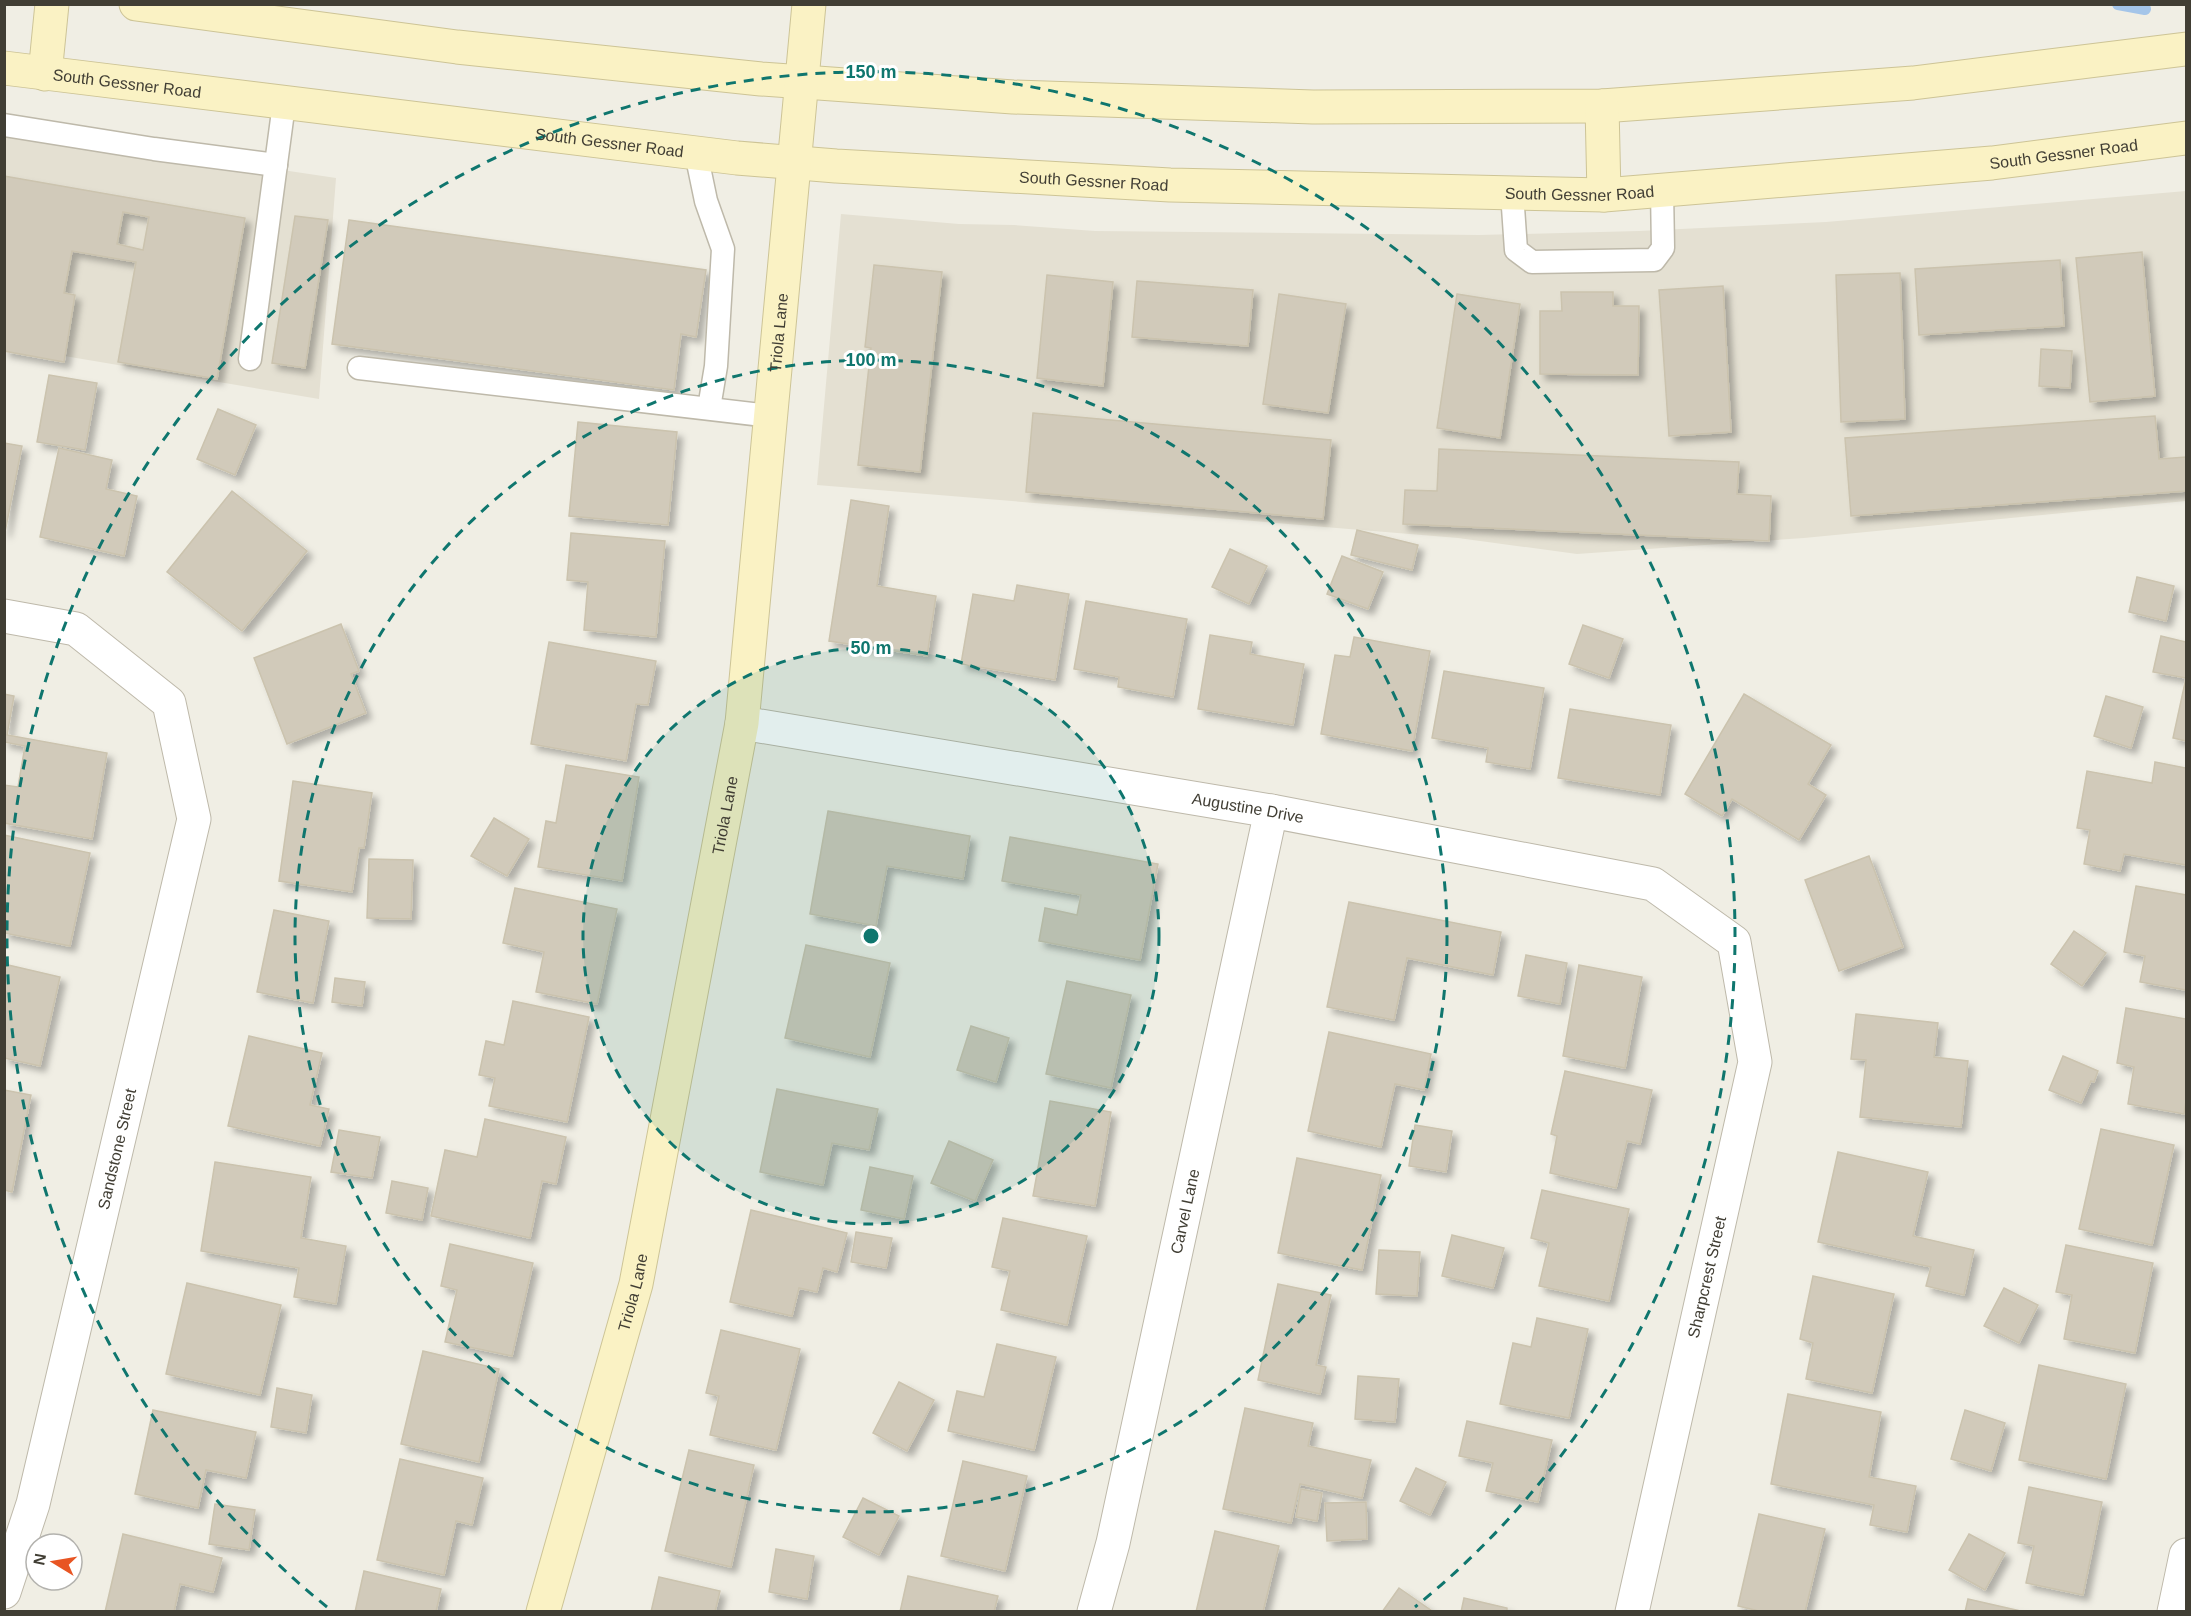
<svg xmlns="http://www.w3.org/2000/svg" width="2191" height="1616" font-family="Helvetica,sans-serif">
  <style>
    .residential { fill: #e4e0d2 }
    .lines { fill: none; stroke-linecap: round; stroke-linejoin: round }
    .stream { stroke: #a4c5e9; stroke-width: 12 }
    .building { fill: #d1caba; stroke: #cbc3ae; stroke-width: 1.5; fill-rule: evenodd; filter: url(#shadow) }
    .lane-casing { stroke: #beb9aa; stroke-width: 25 }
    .street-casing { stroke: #beb9aa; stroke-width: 35 }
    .secondary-casing { stroke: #cdc496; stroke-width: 35 }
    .lane { stroke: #fff; stroke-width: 22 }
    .street { stroke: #fff; stroke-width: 33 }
    .secondary { stroke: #faf2c4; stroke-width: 33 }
    .ring { fill: none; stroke: #0f766e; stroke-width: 3; stroke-dasharray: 10 8 }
    .labels { text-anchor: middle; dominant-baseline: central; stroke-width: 6; stroke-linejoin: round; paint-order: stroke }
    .street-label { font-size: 16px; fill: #413e34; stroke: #fff }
    .centre { fill: #0f766e; stroke: #fff; stroke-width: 3 }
    .ring-label { font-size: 18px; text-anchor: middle; font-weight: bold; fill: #0f766e; stroke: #fff; stroke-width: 6; stroke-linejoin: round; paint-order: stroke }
  </style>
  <defs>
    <filter id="shadow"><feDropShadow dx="5.5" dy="5.5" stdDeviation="3" flood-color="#0004"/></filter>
  </defs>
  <rect width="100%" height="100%" fill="#f0eee4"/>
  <g class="residential">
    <path d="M4 128 336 178 319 399 5 346Z"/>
    <path d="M2186 191V501L1804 538 1577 554 1458 538 817 485 841 214 959 224 1014 225 1095 231 1479 235 1639 231 1826 222Z"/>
  </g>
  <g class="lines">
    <path class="stream" d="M2118 4 2145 9"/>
  </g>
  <g class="building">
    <path d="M4 176 245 218 217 379 118 362 136 262 72 251 64 293 75 295 64 362 4 351ZM123 212 149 217 143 250 117 244Z"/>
    <path d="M295 216 328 220 305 368 272 363Z"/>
    <path d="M349 220 706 270 696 337 681 334 674 390 332 344Z"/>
    <path d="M2142 252 2155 396 2090 402 2076 258Z"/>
    <path d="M2060 260 2064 326 1919 335 1915 269Z"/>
    <path d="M874 265 942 272 920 472 858 465 871 348 865 347Z"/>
    <path d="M1900 273 1905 419 1841 422 1836 275Z"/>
    <path d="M1047 275 1113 282 1103 386 1037 378Z"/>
    <path d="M1137 281 1253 290 1248 346 1132 337Z"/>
    <path d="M1723 286 1731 432 1669 436 1659 290Z"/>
    <path d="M1561 292H1613V306H1639L1638 375 1540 374V311H1562Z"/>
    <path d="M1279 294 1346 304 1328 413 1263 404Z"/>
    <path d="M1457 294 1520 304 1500 438 1437 428Z"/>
    <path d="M2041 349 2072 351 2070 388 2039 386Z"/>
    <path d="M49 375 97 383 85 450 37 442Z"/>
    <path d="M218 409 256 425 235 475 197 459Z"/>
    <path d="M1033 413 1331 440 1323 519 1026 492Z"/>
    <path d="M2155 416 2159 459 2186 457V491L1851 516 1845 438Z"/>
    <path d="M578 422 677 432 668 525 569 516Z"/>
    <path d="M4 443 22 446 5 532H4Z"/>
    <path d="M59 448 112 460 106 489 137 496 124 556 40 537Z"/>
    <path d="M1439 449 1739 462 1737 494 1771 496 1769 541 1403 524 1405 490 1437 491Z"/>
    <path d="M232 491 307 551 242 631 167 572Z"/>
    <path d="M851 500 889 506 877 586 936 596 927 656 829 641Z"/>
    <path d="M1357 530 1418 545 1412 570 1351 555Z"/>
    <path d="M571 533 665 541 656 637 584 630 588 582 567 580Z"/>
    <path d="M1230 549 1267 566 1249 604 1212 587Z"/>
    <path d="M1342 556 1383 572 1368 609 1327 594Z"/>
    <path d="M2137 577 2174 586 2166 621 2129 612Z"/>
    <path d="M1017 585 1069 594 1055 680 961 664 973 594 1014 601Z"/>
    <path d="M1086 601 1187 619 1173 697 1118 687 1119 677 1074 669Z"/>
    <path d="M341 624 359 671 351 674 366 713 287 744 254 658Z"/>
    <path d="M1583 625 1623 639 1609 678 1569 664Z"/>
    <path d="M1210 635 1252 642 1250 654 1304 664 1293 725 1198 709Z"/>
    <path d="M2161 636 2186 642V741L2173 738 2186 678 2153 672Z"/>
    <path d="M1354 637 1430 651 1412 751 1321 734 1335 655 1350 657Z"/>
    <path d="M549 642 656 661 648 705 636 704 626 761 531 744Z"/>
    <path d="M1444 671 1544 688 1530 769 1486 762 1488 748 1432 738Z"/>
    <path d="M4 694 14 696 7 735 107 753 92 839 4 823V785L18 787 25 746 4 742Z"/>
    <path d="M1744 694 1831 745 1808 784 1826 795 1799 840 1732 799 1722 816 1685 794Z"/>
    <path d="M2106 696 2143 707 2131 748 2094 736Z"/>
    <path d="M1570 709 1671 725 1660 795 1558 778Z"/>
    <path d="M2155 762 2186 768V865L2124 854 2120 871 2084 864 2090 830 2077 828 2087 771 2152 783Z"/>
    <path d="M566 765 639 777 622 881 538 867 546 821 556 823Z"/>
    <path d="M293 781 372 793 364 848H359L352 892 279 881Z"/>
    <path d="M828 811 970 836 963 879 887 866 876 926 810 914Z"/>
    <path d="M494 818 529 839 507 876 471 856Z"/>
    <path d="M4 835 90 853 70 946 4 933Z"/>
    <path d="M1010 837 1158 864 1140 960 1039 941 1045 908 1077 915 1081 895 1002 881Z"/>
    <path d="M1869 856 1903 947 1839 971 1805 880Z"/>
    <path d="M369 859 413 860 411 919 367 918Z"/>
    <path d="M2136 886 2186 895V990L2140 982 2145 956 2124 952Z"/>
    <path d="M515 888 617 909 597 1004 536 992 544 952 503 943Z"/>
    <path d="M1349 902 1501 932 1493 975 1407 958 1394 1020 1327 1007Z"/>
    <path d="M274 910 329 921 313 1003 257 992Z"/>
    <path d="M2074 931 2106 953 2082 986 2051 964Z"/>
    <path d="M806 945 890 963 870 1057 785 1038Z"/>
    <path d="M1526 955 1567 963 1560 1004 1518 996Z"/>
    <path d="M4 964 60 977 40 1066 4 1058Z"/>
    <path d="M1579 965 1642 977 1625 1068 1563 1056Z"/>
    <path d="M335 978 365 982 362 1006 332 1002Z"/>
    <path d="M1067 981 1131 995 1111 1088 1046 1074Z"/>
    <path d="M513 1001 589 1017 567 1122 489 1106 495 1078 479 1075 486 1041 504 1045Z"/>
    <path d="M2126 1008 2186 1019V1101L2184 1114 2128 1104 2134 1067 2117 1063Z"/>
    <path d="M1856 1014 1938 1023 1934 1057 1968 1061 1961 1127 1860 1117 1866 1060 1851 1059Z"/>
    <path d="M971 1026 1009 1038 996 1082 957 1070Z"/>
    <path d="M1329 1032 1431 1054 1424 1090 1395 1084 1381 1147 1308 1131Z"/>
    <path d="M249 1036 322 1053 310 1105 329 1109 320 1146 228 1126Z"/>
    <path d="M2063 1056 2098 1071 2094 1082 2091 1081 2081 1103 2049 1090Z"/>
    <path d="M1565 1071 1652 1090 1640 1144 1627 1141 1616 1188 1550 1173 1557 1136 1551 1134Z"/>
    <path d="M777 1089 878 1109 869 1150 832 1143 823 1185 760 1172Z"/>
    <path d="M4 1090 31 1095 12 1192 4 1190Z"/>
    <path d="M1050 1101 1111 1112 1095 1206 1033 1196Z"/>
    <path d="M485 1119 566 1137 556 1184 542 1181 530 1238 431 1216 445 1150 477 1157Z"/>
    <path d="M1415 1125 1452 1131 1446 1172 1409 1166Z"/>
    <path d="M2101 1129 2174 1145 2152 1245 2079 1229Z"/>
    <path d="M339 1130 380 1137 372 1178 331 1172Z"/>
    <path d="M949 1141 993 1160 975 1201 931 1183Z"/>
    <path d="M1838 1152 1928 1172 1913 1236 1974 1250 1964 1295 1926 1286 1931 1267 1818 1242Z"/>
    <path d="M1297 1158 1381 1175 1362 1270 1278 1253Z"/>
    <path d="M215 1162 311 1177 301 1238 346 1246 336 1304 294 1297 299 1268 201 1251Z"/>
    <path d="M870 1167 913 1176 904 1219 861 1210Z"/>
    <path d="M392 1181 428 1188 422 1220 386 1213Z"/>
    <path d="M1542 1190 1629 1209 1609 1301 1539 1286 1549 1243 1531 1238Z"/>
    <path d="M751 1210 847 1233 837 1272 823 1268 817 1292 799 1288 792 1316 730 1302Z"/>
    <path d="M1003 1218 1087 1236 1067 1325 1001 1310 1010 1271 992 1267Z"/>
    <path d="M856 1232 892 1238 886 1268 851 1262Z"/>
    <path d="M1452 1235 1504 1248 1493 1288 1442 1276Z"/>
    <path d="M450 1244 533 1263 512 1356 445 1342 457 1290 441 1286Z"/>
    <path d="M2066 1245 2153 1263 2135 1353 2064 1339 2072 1295 2056 1292Z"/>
    <path d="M1379 1250 1420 1252 1417 1296 1376 1294Z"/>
    <path d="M1813 1276 1894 1294 1872 1393 1806 1379 1813 1343 1800 1339Z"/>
    <path d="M187 1283 281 1305 260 1395 166 1374Z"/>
    <path d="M1278 1284 1331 1295 1316 1365 1326 1367 1320 1394 1258 1380Z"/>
    <path d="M2004 1288 2038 1305 2019 1343 1984 1326Z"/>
    <path d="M1537 1318 1588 1329 1569 1418 1500 1404 1513 1343 1531 1347Z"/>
    <path d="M721 1330 800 1349 776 1450 710 1435 719 1396 706 1393Z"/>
    <path d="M997 1344 1056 1357 1034 1450 948 1431 957 1391 984 1397Z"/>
    <path d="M423 1351 499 1369 479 1462 401 1444Z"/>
    <path d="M2039 1365 2126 1384 2106 1479 2019 1460Z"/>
    <path d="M1358 1376 1399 1379 1395 1422 1355 1419Z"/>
    <path d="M899 1382 934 1400 907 1451 873 1433Z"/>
    <path d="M277 1388 312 1395 306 1433 271 1427Z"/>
    <path d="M1788 1394 1881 1412 1869 1477 1916 1486 1907 1532 1870 1525 1874 1505 1771 1484Z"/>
    <path d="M1245 1408 1313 1423 1308 1446 1371 1460 1362 1498 1300 1484 1291 1523 1223 1509Z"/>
    <path d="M153 1410 256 1432 246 1478 206 1470 198 1508 135 1494Z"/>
    <path d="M1965 1410 2005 1423 1991 1471 1951 1459Z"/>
    <path d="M1467 1421 1552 1440 1538 1502 1486 1491 1493 1463 1459 1456Z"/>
    <path d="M689 1450 754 1465 731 1567 665 1551Z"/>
    <path d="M400 1459 483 1478 472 1525 456 1521 444 1575 377 1560Z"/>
    <path d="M963 1461 1027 1476 1005 1571 941 1556Z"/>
    <path d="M1416 1468 1446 1482 1430 1515 1400 1501Z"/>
    <path d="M2029 1487 2102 1502 2083 1595 2026 1583 2034 1546 2018 1543Z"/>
    <path d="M1301 1489 1322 1493 1317 1521 1296 1517Z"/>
    <path d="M863 1498 899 1516 879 1555 843 1537Z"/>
    <path d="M1366 1502 1367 1539 1327 1541 1325 1503Z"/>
    <path d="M215 1504 255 1510 249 1550 209 1544Z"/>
    <path d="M1759 1514 1825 1529 1805 1612H1763L1738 1606Z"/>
    <path d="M1215 1531 1279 1546 1263 1612H1196Z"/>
    <path d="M123 1534 222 1558 213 1592 180 1584 174 1612H105Z"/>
    <path d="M1969 1534 2005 1553 1985 1590 1949 1570Z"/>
    <path d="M776 1549 814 1556 807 1599 769 1592Z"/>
    <path d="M364 1571 441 1589 436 1612H355Z"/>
    <path d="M908 1576 998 1596 994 1612H900Z"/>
    <path d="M659 1577 720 1591 715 1612H651Z"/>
    <path d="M1399 1588 1432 1611V1612H1382Z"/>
    <path d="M1464 1598 1507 1608V1612H1461Z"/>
    <path d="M1968 1599 2025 1612H1965Z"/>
  </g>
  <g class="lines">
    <g class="lane-casing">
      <g id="lane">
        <path d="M4 125 154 149 276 165"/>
        <path d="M696 153 706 201 723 249 716 366 709 408"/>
        <path d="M1512 193 1516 250 1532 262 1654 260 1663 248 1662 190"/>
        <path d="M250 359 284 104"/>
        <path d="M359 368 770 416"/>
      </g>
    </g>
    <g class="street-casing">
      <g id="street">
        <path d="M4 616 76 629 169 703 194 819 33 1504 4 1592"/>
        <path id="s1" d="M742 723 1271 811 1653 884 1734 942 1755 1062 1632 1612"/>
        <path id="s2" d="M1094 1612 1113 1543 1271 811"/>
        <path d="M2174 1612 2186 1555"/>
      </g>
    </g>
    <g class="secondary-casing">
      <g id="secondary">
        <path d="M136 4 457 47 761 79 1013 97 1313 107 1602 106 1913 83 2186 49"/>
        <path id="s3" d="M4 68 737 158 836 166 1170 185 1604 195 1992 163 2186 138"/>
        <path d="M45 74 52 4"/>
        <path d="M1602 106 1604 195"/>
        <path id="s4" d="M543 1612 636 1284 742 723 809 4"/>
      </g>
    </g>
    <use href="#lane" class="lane"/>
    <use href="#street" class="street"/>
    <use href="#secondary" class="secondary"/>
  </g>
  <circle cx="871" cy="936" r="288" fill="#0f766e" fill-opacity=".12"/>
  <g class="ring">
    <circle cx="871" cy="936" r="288"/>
    <circle cx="871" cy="936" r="576"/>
    <path d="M327 1607A864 864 0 1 1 1415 1607"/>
  </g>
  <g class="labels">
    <g class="street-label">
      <text stroke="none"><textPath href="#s3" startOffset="124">South Gessner Road</textPath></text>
      <text stroke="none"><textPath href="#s3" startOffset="610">South Gessner Road</textPath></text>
      <text stroke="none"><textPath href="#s3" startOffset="2068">South Gessner Road</textPath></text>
      <text stroke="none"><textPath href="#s3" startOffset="1096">South Gessner Road</textPath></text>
      <text stroke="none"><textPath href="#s3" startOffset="1582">South Gessner Road</textPath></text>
      <text stroke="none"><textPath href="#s4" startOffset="1304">Triola Lane</textPath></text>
      <text stroke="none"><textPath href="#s1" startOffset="513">Augustine Drive</textPath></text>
      <text stroke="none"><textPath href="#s4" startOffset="818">Triola Lane</textPath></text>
      <text transform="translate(117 1149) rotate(-77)">Sandstone Street</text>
      <text stroke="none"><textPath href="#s2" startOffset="411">Carvel Lane</textPath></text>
      <text transform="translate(1707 1277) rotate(-77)">Sharpcrest Street</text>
      <text stroke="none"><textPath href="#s4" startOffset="332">Triola Lane</textPath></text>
    </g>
  </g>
  <circle cx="871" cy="936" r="9" class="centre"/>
  <g class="ring-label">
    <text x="871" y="78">150 m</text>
    <text x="871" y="366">100 m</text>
    <text x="871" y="654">50 m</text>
  </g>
  <rect width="2191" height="1616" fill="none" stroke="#413e34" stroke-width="12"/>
  <g transform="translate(54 1562) rotate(281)"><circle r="28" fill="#ffffff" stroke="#b3b2ae" stroke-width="1.5"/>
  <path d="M0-4.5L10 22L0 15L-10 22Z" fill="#e85523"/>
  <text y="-9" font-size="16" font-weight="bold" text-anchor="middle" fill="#413e34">N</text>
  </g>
</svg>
